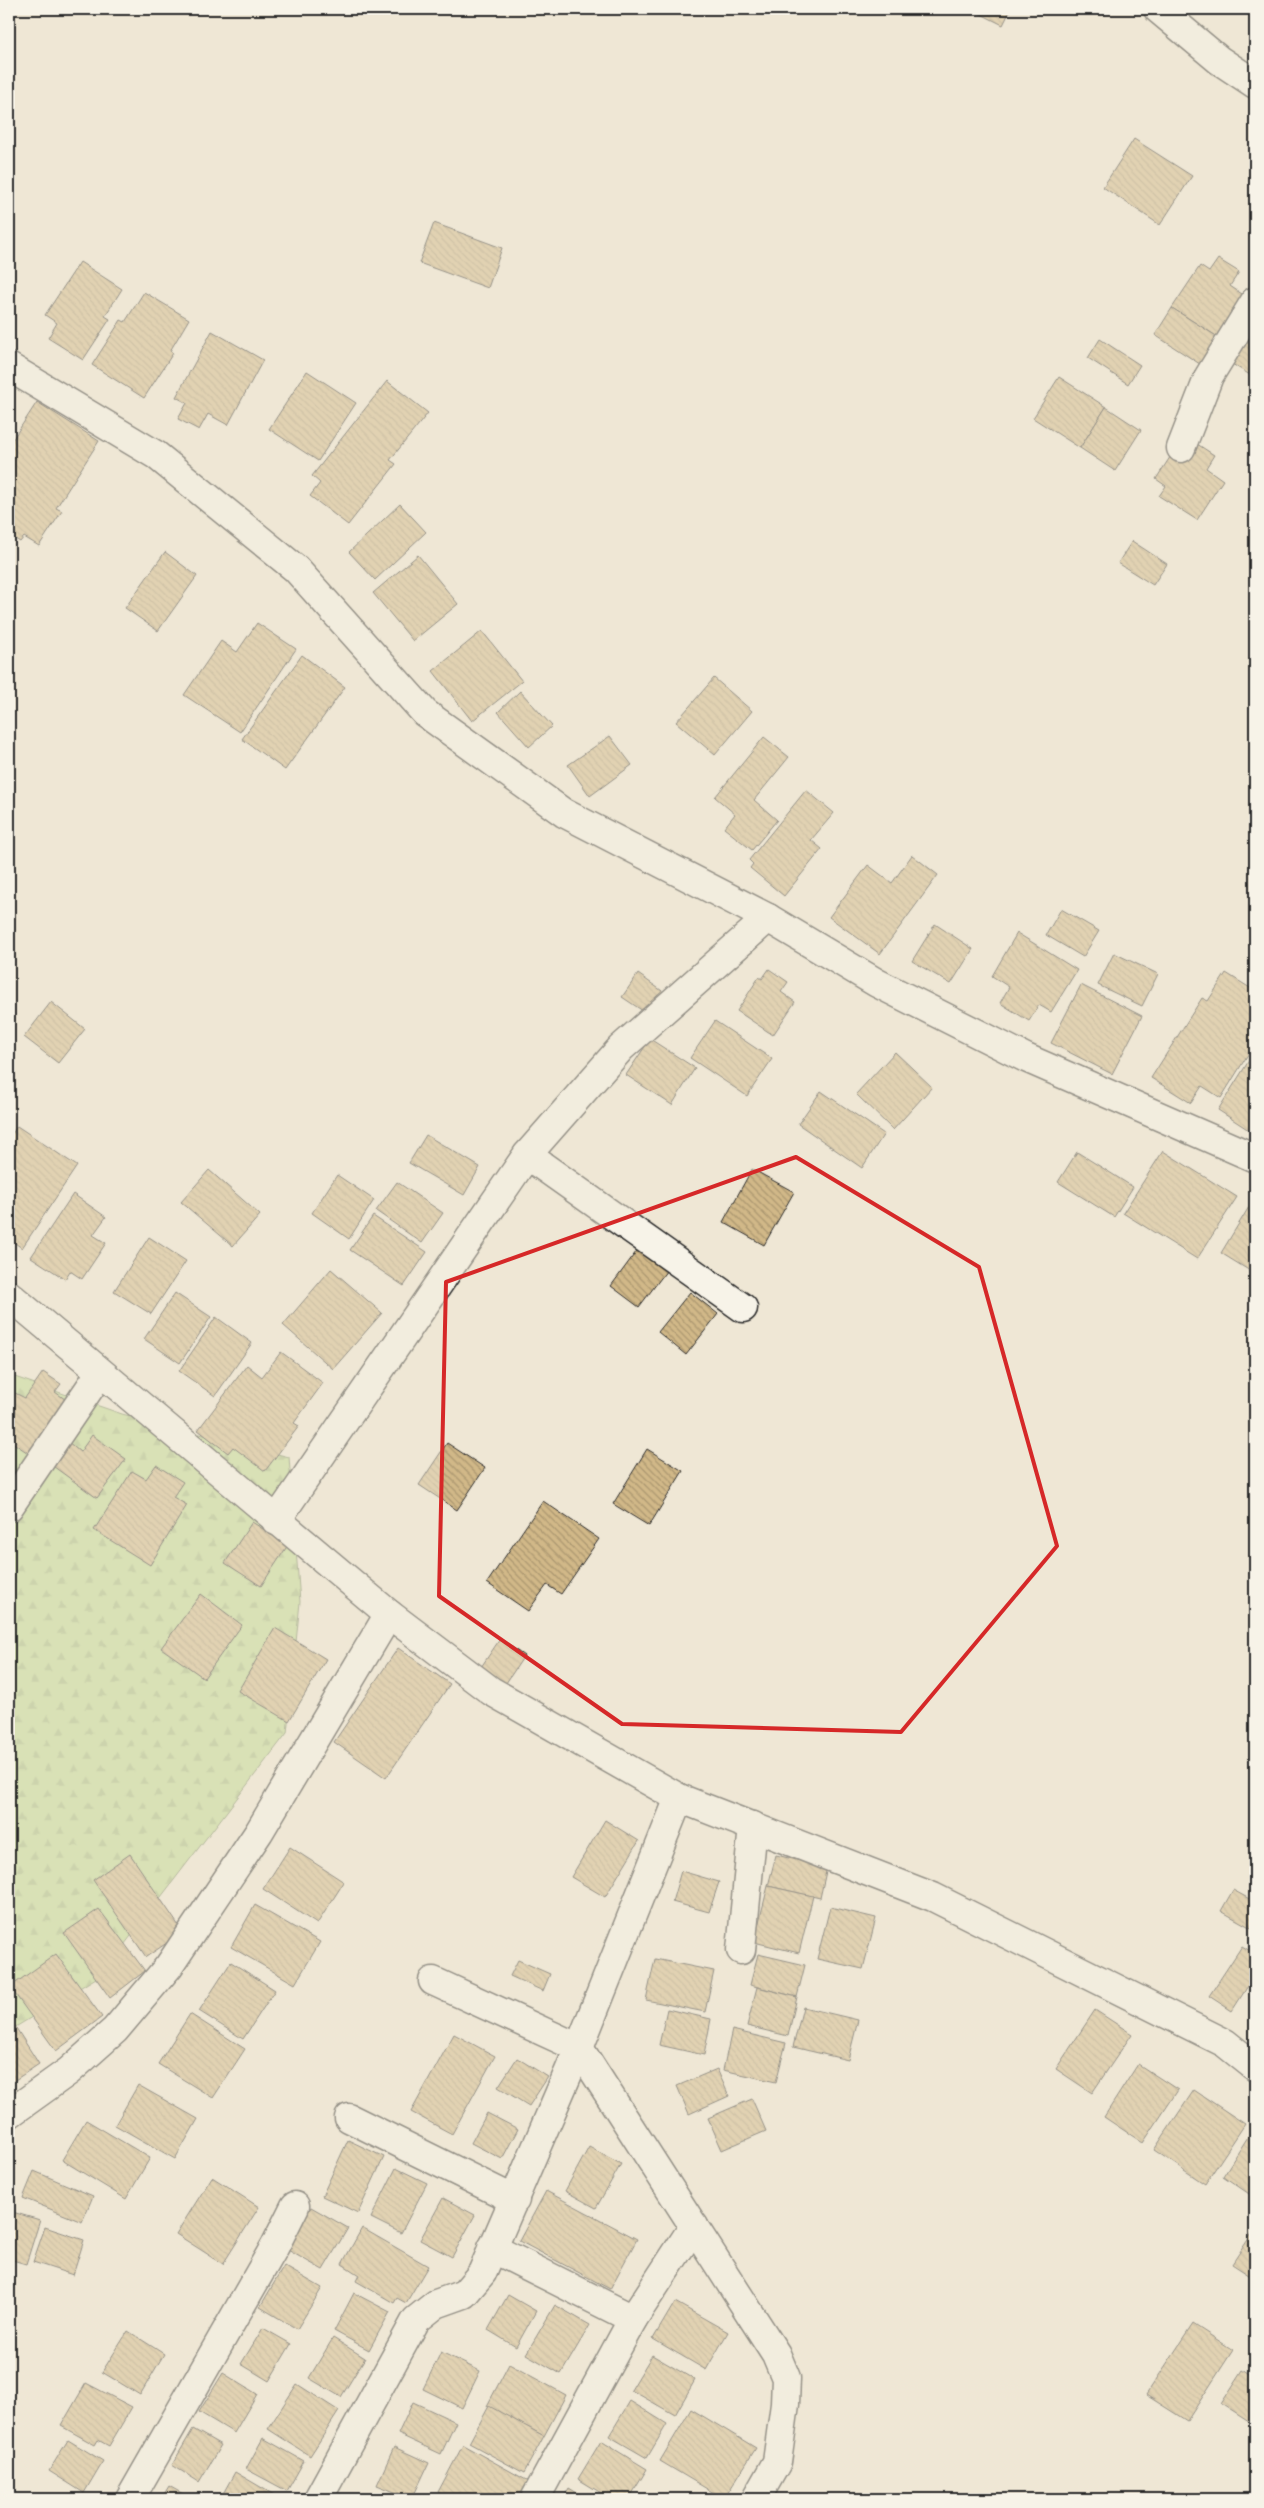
<svg xmlns="http://www.w3.org/2000/svg" width="1264" height="2508" font-family="'Balsamiq Sans',sans-serif">
  <style>
    .forest { fill: url(#forest-firs); stroke: #74825e }
    .building { fill: url(#building-back-hatch); stroke: #2b2b2b }
    .lines { fill: none; stroke-linecap: round; stroke-linejoin: round }
    .minor-casing { stroke: #2b2b2b; stroke-width: 31 }
    .minor { stroke: #f7f3e8; stroke-width: 28 }
    .marked { fill: none; stroke: #d62828; stroke-width: 4; stroke-linejoin: round }
  </style>
  <defs>
    <pattern id="forest-firs" width="22" height="20" patternUnits="userSpaceOnUse" patternTransform="scale(1.25)"><rect width="22" height="20" fill="#bed990"/><path d="M5 1l3.5 6h-7zM16 11l3.5 6h-7z" fill="#a3ba7c"/></pattern>
    <pattern id="building-back-hatch" width="6" height="6" patternUnits="userSpaceOnUse" patternTransform="scale(1.25)"><rect width="6" height="6" fill="#d1b888"/><path d="M-1 5l2 2M0 0l6 6M5-1l2 2" fill="none" stroke="#aa966f"/></pattern>
  </defs>
  <rect width="100%" height="100%" fill="#efe7d5"/>
  <filter id="ink" filterUnits="userSpaceOnUse"><feTurbulence type="fractalNoise" baseFrequency=".02" numOctaves="2"/><feDisplacementMap in="SourceGraphic" scale="10" xChannelSelector="R" yChannelSelector="G"/><feConvolveMatrix kernelMatrix="1 2 1 2 8 2 1 2 1" color-interpolation-filters="sRGB"/></filter>
  <g filter="url(#ink)">
    <path class="forest" d="M9 1375 122 1414 289 1457 300 1602 287 1733 101 1975 9 2031Z"/>
    <g class="building">
      <path d="M519 9H542L541 15Z"/>
      <path d="M971 9H1011L1003 25Z"/>
      <path d="M1134 139 1192 176 1160 225 1103 187Z"/>
      <path d="M434 223 502 248 488 288 419 263Z"/>
      <path d="M1218 259 1239 272 1230 286 1248 298 1221 339 1172 308 1200 266 1209 272Z"/>
      <path d="M80 262 122 289 105 316 110 319 83 360 48 338 57 323 45 315Z"/>
      <path d="M144 292 189 319 170 351 173 353 144 398 92 365 121 320 125 322Z"/>
      <path d="M1172 308 1221 339 1203 366 1155 335Z"/>
      <path d="M1255 326V378L1232 364Z"/>
      <path d="M212 331 263 360 228 425 208 414 199 430 178 419 187 403 176 397Z"/>
      <path d="M1100 339 1140 365 1128 384 1088 358Z"/>
      <path d="M307 371 356 403 318 461 269 429Z"/>
      <path d="M1059 377 1106 407 1080 448 1033 418Z"/>
      <path d="M387 381 428 413 390 460 396 464 348 525 310 496 320 483 312 476Z"/>
      <path d="M37 402 99 441 56 508 62 511 39 546 24 537 20 542 9 535V445Z"/>
      <path d="M1106 407 1141 430 1115 471 1080 448Z"/>
      <path d="M1194 442 1214 455 1206 468 1223 480 1197 520 1159 496 1166 486 1156 479 1174 451Z"/>
      <path d="M400 504 426 532 375 580 349 552Z"/>
      <path d="M1132 541 1167 564 1153 585 1118 563Z"/>
      <path d="M165 552 197 576 158 631 125 608Z"/>
      <path d="M418 555 458 604 413 641 373 593Z"/>
      <path d="M257 623 296 649 240 732 184 695 221 641 237 652Z"/>
      <path d="M482 631 522 681 472 721 433 671Z"/>
      <path d="M302 655 345 687 285 770 242 739Z"/>
      <path d="M714 678 752 711 715 755 676 722Z"/>
      <path d="M520 691 552 726 529 747 498 712Z"/>
      <path d="M610 736 632 765 590 796 568 765Z"/>
      <path d="M764 737 789 757 754 800 777 820 752 850 724 828 735 814 715 797Z"/>
      <path d="M806 790 834 813 811 840 822 849 784 896 750 868 753 864 749 860Z"/>
      <path d="M912 855 938 875 880 954 829 917 868 865 892 883Z"/>
      <path d="M1061 909 1099 931 1083 957 1046 935Z"/>
      <path d="M935 924 973 949 951 984 912 961Z"/>
      <path d="M1017 933 1077 970 1051 1012 1039 1005 1029 1021 1000 1003 1009 987 992 976Z"/>
      <path d="M1114 953 1158 974 1142 1006 1098 985Z"/>
      <path d="M769 969 788 982 781 992 795 1002 773 1035 737 1011 759 977 762 979Z"/>
      <path d="M1226 973 1255 991V1043L1221 1098 1202 1086 1191 1103 1151 1078 1202 998 1208 1001Z"/>
      <path d="M638 974 665 993 649 1015 622 997Z"/>
      <path d="M1081 985 1142 1016 1112 1074 1051 1043Z"/>
      <path d="M51 1002 85 1029 58 1063 24 1037Z"/>
      <path d="M715 1021 772 1059 747 1096 690 1058Z"/>
      <path d="M650 1039 695 1068 672 1105 626 1075Z"/>
      <path d="M1255 1051V1134L1218 1110Z"/>
      <path d="M895 1052 932 1087 893 1130 856 1094Z"/>
      <path d="M821 1091 884 1134 862 1168 798 1124Z"/>
      <path d="M17 1126 77 1166 22 1248 9 1239V1139Z"/>
      <path d="M426 1135 480 1167 464 1195 409 1163Z"/>
      <path d="M1163 1151 1237 1197 1197 1259 1123 1213Z"/>
      <path d="M1077 1152 1133 1187 1114 1217 1058 1182Z"/>
      <path d="M752 1169 794 1192 764 1245 723 1222Z"/>
      <path d="M209 1170 260 1215 233 1246 181 1202Z"/>
      <path d="M337 1175 374 1200 349 1239 312 1213Z"/>
      <path d="M397 1182 443 1213 422 1243 376 1211Z"/>
      <path d="M73 1194 106 1217 93 1235 106 1243 82 1279 70 1271 65 1279 31 1257Z"/>
      <path d="M1255 1197V1274L1221 1253Z"/>
      <path d="M373 1216 427 1252 404 1286 350 1250Z"/>
      <path d="M149 1237 186 1261 151 1314 114 1291Z"/>
      <path d="M639 1248 667 1270 639 1307 611 1286Z"/>
      <path d="M331 1269 382 1313 333 1369 283 1325Z"/>
      <path d="M690 1292 718 1314 686 1355 658 1332Z"/>
      <path d="M175 1293 211 1317 180 1363 144 1339Z"/>
      <path d="M216 1317 252 1343 215 1396 179 1371Z"/>
      <path d="M281 1352 323 1383 294 1423 299 1426 265 1471 233 1447 228 1453 198 1430 247 1365 262 1377Z"/>
      <path d="M43 1372 61 1384 55 1392 72 1404 34 1457 9 1440V1390L25 1398Z"/>
      <path d="M92 1435 126 1459 97 1498 50 1464 67 1441 80 1452Z"/>
      <path d="M447 1443 485 1468 457 1510 419 1485Z"/>
      <path d="M647 1449 683 1471 649 1526 613 1504Z"/>
      <path d="M156 1465 183 1482 173 1497 187 1505 150 1565 94 1530 132 1471 146 1479Z"/>
      <path d="M543 1501 599 1539 561 1594 547 1585 528 1611 487 1583Z"/>
      <path d="M252 1522 288 1545 261 1586 225 1563Z"/>
      <path d="M201 1594 242 1625 204 1678 161 1648Z"/>
      <path d="M275 1628 326 1659 289 1721 238 1691Z"/>
      <path d="M500 1639 524 1656 504 1686 479 1670Z"/>
      <path d="M398 1648 450 1684 386 1778 334 1742Z"/>
      <path d="M605 1820 639 1841 605 1897 571 1877Z"/>
      <path d="M290 1847 344 1882 317 1924 263 1889Z"/>
      <path d="M130 1854 183 1932 146 1957 93 1880Z"/>
      <path d="M776 1855 827 1867 820 1898 768 1886Z"/>
      <path d="M681 1871 719 1882 709 1912 672 1902Z"/>
      <path d="M768 1886 813 1896 799 1953 754 1942Z"/>
      <path d="M1233 1890 1255 1902V1930L1221 1911Z"/>
      <path d="M255 1905 320 1942 295 1984 231 1947Z"/>
      <path d="M830 1907 876 1918 863 1969 817 1959Z"/>
      <path d="M99 1909 145 1971 110 1998 64 1933Z"/>
      <path d="M1242 1946 1255 1954V1975L1232 2011 1209 1996Z"/>
      <path d="M56 1954 102 2017 56 2051 10 1987Z"/>
      <path d="M758 1954 805 1965 797 1997 750 1985Z"/>
      <path d="M655 1959 714 1971 705 2012 646 2000Z"/>
      <path d="M518 1960 550 1974 543 1991 510 1976Z"/>
      <path d="M231 1962 275 1990 243 2039 199 2011Z"/>
      <path d="M757 1987 797 1997 788 2036 747 2026Z"/>
      <path d="M803 2007 858 2020 848 2060 793 2047Z"/>
      <path d="M667 2009 711 2019 704 2055 659 2045Z"/>
      <path d="M1095 2010 1132 2034 1092 2093 1056 2069Z"/>
      <path d="M190 2014 245 2049 213 2098 158 2064Z"/>
      <path d="M9 2017 39 2064 9 2084Z"/>
      <path d="M732 2030 786 2043 776 2082 723 2070Z"/>
      <path d="M454 2034 495 2056 452 2134 411 2112Z"/>
      <path d="M517 2058 548 2077 529 2106 498 2087Z"/>
      <path d="M1138 2064 1178 2090 1143 2143 1104 2117Z"/>
      <path d="M717 2069 729 2096 689 2114 677 2086Z"/>
      <path d="M138 2085 198 2119 175 2159 115 2125Z"/>
      <path d="M1194 2090 1245 2124 1205 2184 1154 2150Z"/>
      <path d="M752 2099 766 2131 722 2150 708 2118Z"/>
      <path d="M487 2113 518 2129 502 2159 471 2143Z"/>
      <path d="M86 2120 150 2158 126 2199 62 2160Z"/>
      <path d="M1251 2132 1255 2134V2198L1223 2176Z"/>
      <path d="M348 2140 384 2157 358 2213 322 2196Z"/>
      <path d="M589 2147 621 2164 596 2208 565 2191Z"/>
      <path d="M396 2168 427 2183 401 2233 371 2218Z"/>
      <path d="M34 2171 93 2196 82 2222 23 2198Z"/>
      <path d="M212 2177 259 2207 223 2264 176 2234Z"/>
      <path d="M546 2191 637 2239 610 2289 519 2241Z"/>
      <path d="M443 2198 475 2215 452 2257 420 2240Z"/>
      <path d="M311 2207 348 2228 323 2270 286 2249Z"/>
      <path d="M9 2211 40 2220 26 2264 9 2259Z"/>
      <path d="M45 2227 84 2240 73 2275 33 2262Z"/>
      <path d="M362 2228 428 2266 406 2303 397 2298 394 2303 356 2281 359 2275 342 2264Z"/>
      <path d="M1255 2229V2279L1232 2264Z"/>
      <path d="M284 2266 322 2288 297 2329 260 2307Z"/>
      <path d="M354 2293 390 2312 369 2350 334 2331Z"/>
      <path d="M508 2295 536 2311 516 2347 488 2330Z"/>
      <path d="M675 2302 728 2332 706 2370 653 2339Z"/>
      <path d="M555 2305 590 2325 561 2374 526 2354Z"/>
      <path d="M1193 2324 1233 2350 1187 2421 1146 2395Z"/>
      <path d="M263 2328 291 2344 269 2381 241 2364Z"/>
      <path d="M128 2331 164 2354 140 2395 102 2372Z"/>
      <path d="M333 2338 365 2358 341 2397 309 2378Z"/>
      <path d="M441 2352 480 2371 462 2408 423 2389Z"/>
      <path d="M652 2355 695 2380 675 2415 631 2390Z"/>
      <path d="M509 2364 566 2395 544 2436 487 2406Z"/>
      <path d="M1243 2370 1255 2378V2426L1221 2404Z"/>
      <path d="M223 2373 257 2394 234 2433 199 2412Z"/>
      <path d="M86 2383 132 2407 109 2446 98 2440 95 2445 61 2426Z"/>
      <path d="M297 2384 339 2411 310 2456 268 2429Z"/>
      <path d="M630 2401 667 2424 647 2458 609 2436Z"/>
      <path d="M413 2402 456 2422 441 2454 398 2434Z"/>
      <path d="M489 2406 544 2436 524 2473 469 2443Z"/>
      <path d="M691 2409 756 2448 724 2499 660 2461Z"/>
      <path d="M193 2429 221 2445 199 2482 172 2465Z"/>
      <path d="M263 2438 304 2461 287 2491 246 2469Z"/>
      <path d="M68 2440 103 2461 84 2493 49 2471Z"/>
      <path d="M601 2441 647 2469 629 2499H611L578 2479Z"/>
      <path d="M463 2445 528 2481 518 2499H450L438 2492Z"/>
      <path d="M394 2447 429 2463 412 2499 377 2485Z"/>
      <path d="M235 2472 281 2499H220Z"/>
      <path d="M169 2486 192 2499H161Z"/>
      <path d="M569 2488 587 2499H563Z"/>
    </g>
    <g class="lines">
      <g class="minor-casing">
        <g id="minor">
          <path d="M1158 9 1219 60 1255 84"/>
          <path d="M9 367 156 455 296 569 425 713 564 813 768 918 877 983 1026 1058 1255 1158"/>
          <path d="M1181 448 1209 376 1255 301"/>
          <path d="M527 1155 743 1308"/>
          <path d="M9 1295 389 1614 491 1691 679 1798 933 1897 1225 2043 1255 2067"/>
          <path d="M9 1507 100 1373"/>
          <path d="M276 1521 527 1155 621 1048 768 918"/>
          <path d="M741 1950 753 1826"/>
          <path d="M433 1981 579 2048 776 2354 786 2378 785 2404 777 2462 756 2499"/>
          <path d="M9 2114 69 2071 115 2030 169 1966 259 1832 389 1614"/>
          <path d="M349 2118 515 2200"/>
          <path d="M492 2248 633 2319"/>
          <path d="M130 2499 275 2246 295 2206"/>
          <path d="M318 2499 416 2320 436 2304 464 2294 482 2273 579 2048 679 1798"/>
          <path d="M535 2499 633 2319 694 2226"/>
        </g>
      </g>
      <use href="#minor" class="minor"/>
    </g>
  </g>
  <path d="M0 0H1264V2508H0ZM796 1157 979 1267 1057 1546 901 1732 622 1724 439 1596 446 1282Z" fill="#efe7d5" fill-opacity=".55" fill-rule="evenodd"/>
  <path class="marked" d="M796 1157 979 1267 1057 1546 901 1732 622 1724 439 1596 446 1282Z"/>
  <rect width="1264" height="2508" fill="none" stroke="#f7f3e8" stroke-width="30"/>
  <rect x="15" y="15" width="1234" height="2478" fill="none" stroke="#2b2b2b" stroke-width="2" filter="url(#ink)"/>
</svg>
